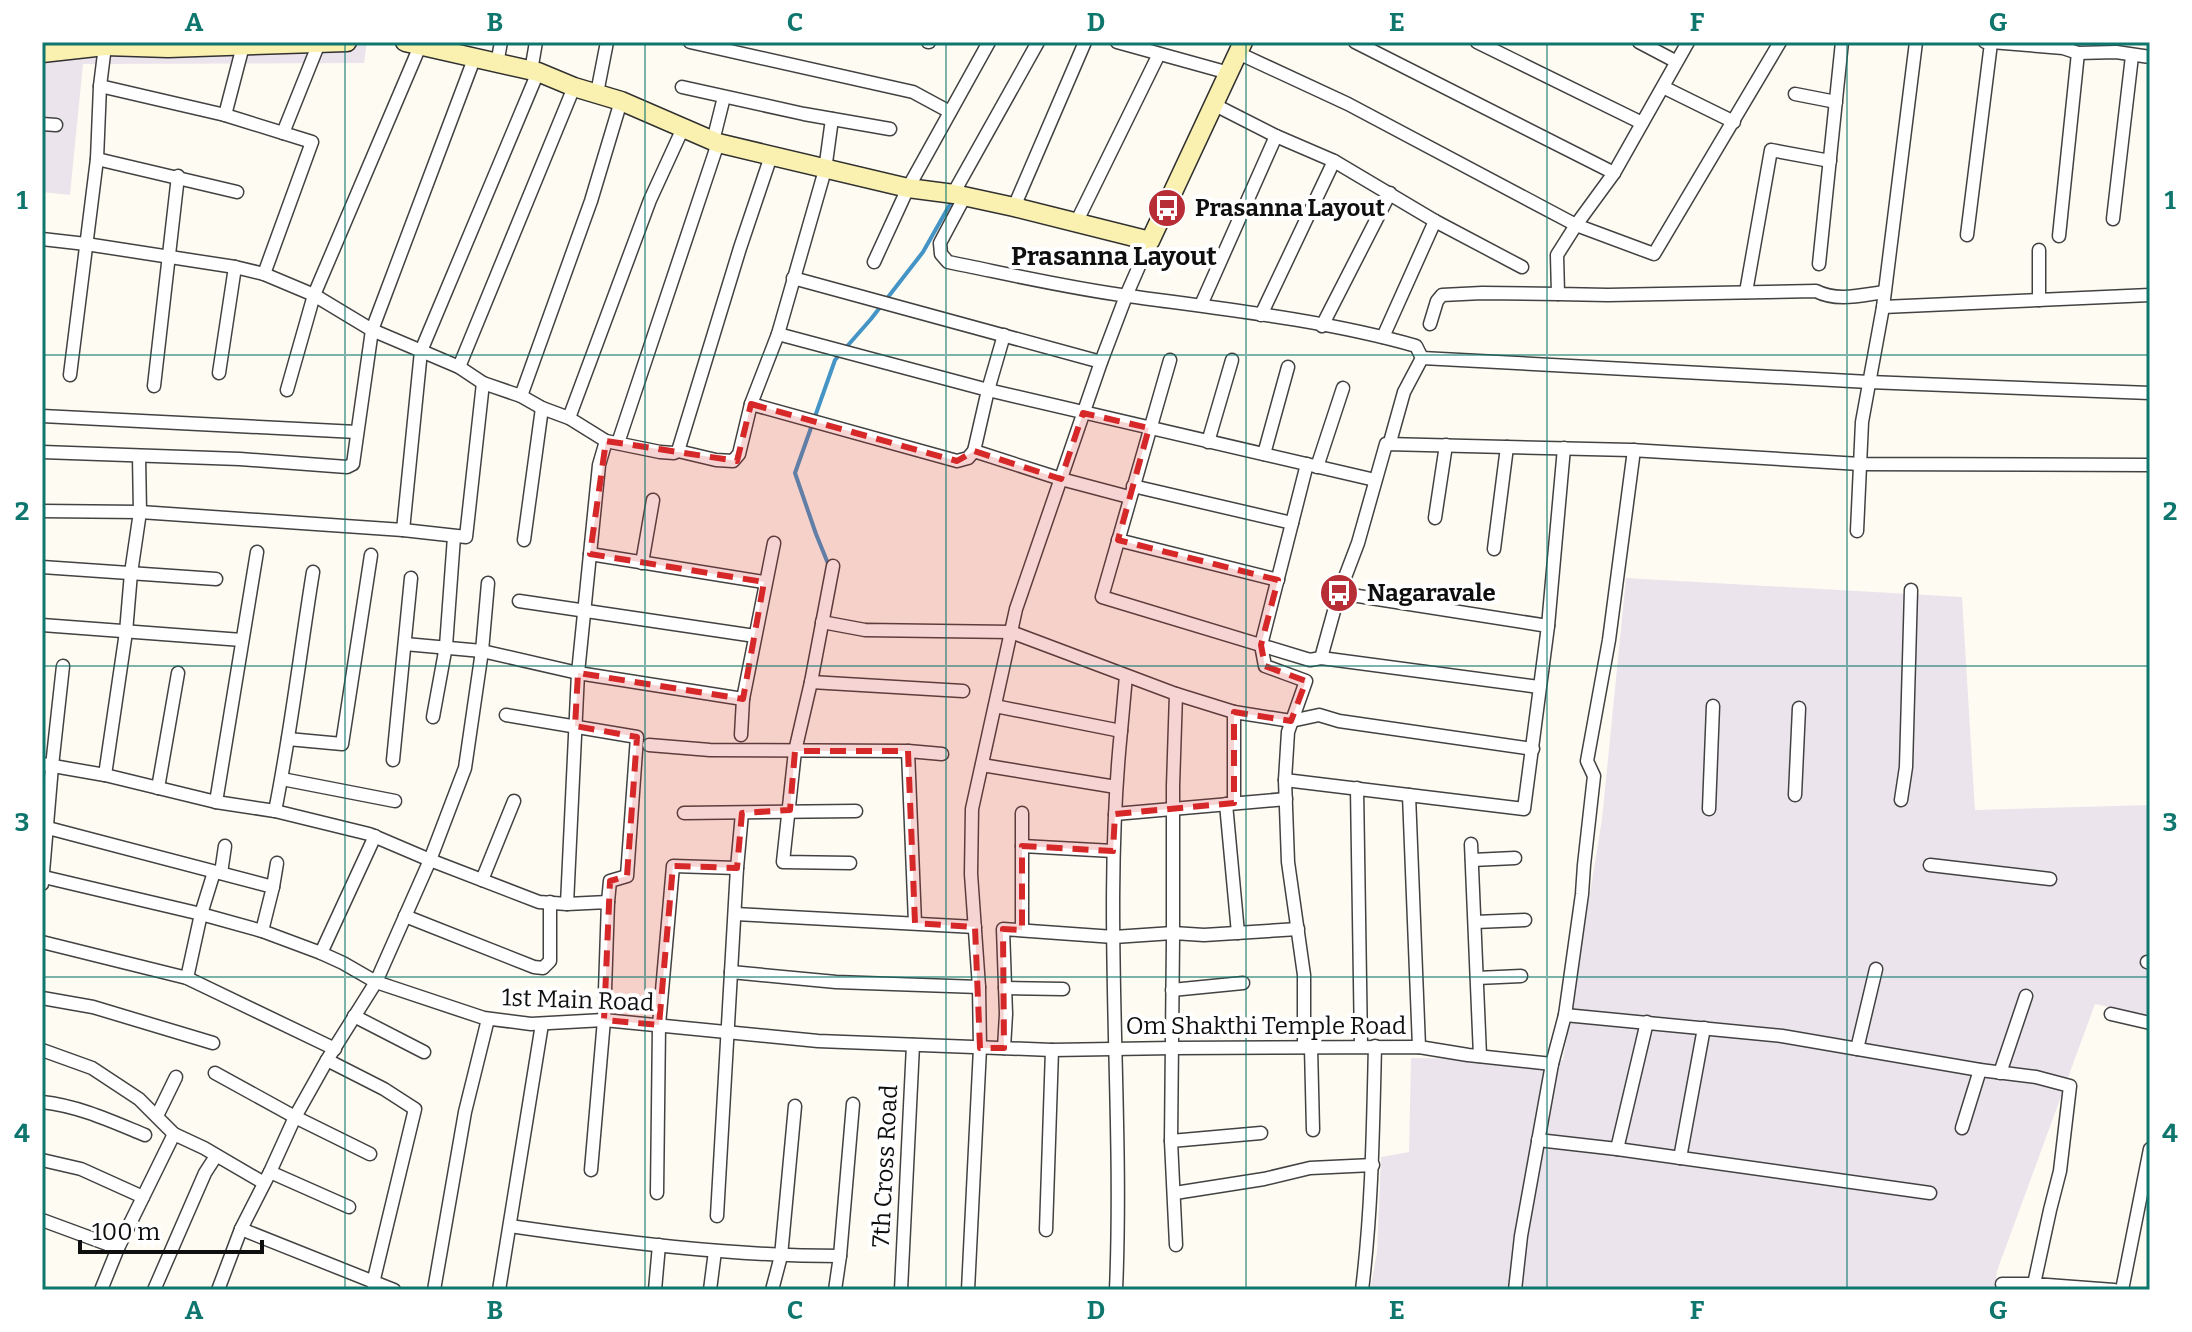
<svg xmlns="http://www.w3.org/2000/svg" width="2192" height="1332" font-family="Bitter,serif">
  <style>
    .industrial { fill: #ece4ed }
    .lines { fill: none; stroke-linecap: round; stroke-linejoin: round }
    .stream { stroke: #4494c6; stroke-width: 4 }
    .street-casing { stroke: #424242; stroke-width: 15 }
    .secondary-casing { stroke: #313131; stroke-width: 21 }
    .street { stroke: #fff; stroke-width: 12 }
    .secondary { stroke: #faf1b1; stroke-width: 18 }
    .marked { fill: #d62828; fill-opacity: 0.2; stroke: #d62828; stroke-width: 6; stroke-dasharray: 16 10; stroke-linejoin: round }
    .grid { fill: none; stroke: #0f766e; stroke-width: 2; stroke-opacity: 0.55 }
    .labels { text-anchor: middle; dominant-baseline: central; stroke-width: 8; stroke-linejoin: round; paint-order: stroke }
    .poi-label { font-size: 24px; font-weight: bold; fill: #0f0f0f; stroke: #fff; text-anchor: start }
    .street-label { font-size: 24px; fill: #0f0f0f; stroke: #fff }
    .neighbourhood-label { font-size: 26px; font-weight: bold; fill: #0f0f0f; stroke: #fff }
    .neatline { fill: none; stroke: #0f766e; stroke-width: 3 }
    .grid-label { font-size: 26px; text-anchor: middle; font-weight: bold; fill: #0f766e }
  </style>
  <rect width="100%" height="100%" fill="#fefcf2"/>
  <g class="industrial">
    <path d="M42 42H367L364 63 83 64 70 195 42 192Z"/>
    <path d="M1626 578 1962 597 1975 810 2150 805V1016L2095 1004 1997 1271 1995 1290H1370L1377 1253 1381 1157 1409 1152 1411 1058 1563 1060 1602 819Z"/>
  </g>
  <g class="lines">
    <path class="stream" d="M829 566 816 534 795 473 835 360 871 319 923 252 953 199"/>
    <g class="street-casing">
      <g id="street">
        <path d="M244 42 225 115 312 142 264 274"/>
        <path d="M690 42 913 92 950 112"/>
        <path d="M928 42H929"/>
        <path d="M1117 42 1229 73"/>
        <path d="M1355 42 1614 173"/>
        <path d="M1477 42 1642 123"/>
        <path d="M1639 42 1675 61"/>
        <path d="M1688 42 1614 173 1576 225 1557 255 1558 294 1608 295 1816 291C1837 302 1862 295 1884 292"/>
        <path d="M1991 42 2063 48 2078 53 2116 52 2150 57"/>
        <path d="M1238 53 1348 104 1576 225 1654 254 1780 42"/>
        <path d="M497 64 501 42"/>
        <path d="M531 71 536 42"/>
        <path d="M100 86 225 115"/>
        <path d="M682 87 804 114 890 129"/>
        <path d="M1663 87 1734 122"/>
        <path d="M597 93 607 42"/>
        <path d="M1795 94 1836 102"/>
        <path d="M1215 105 1276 136 1334 161 1435 221 1383 337"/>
        <path d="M42 124 56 125"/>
        <path d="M283 133 319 43"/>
        <path d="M713 141 724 97"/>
        <path d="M97 159 237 192"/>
        <path d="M953 194 1038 42"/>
        <path d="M965 196 940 243 941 254 948 262C1008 274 1068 288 1128 296 1223 309 1325 320 1416 346L1422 358 1404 392 1390 442"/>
        <path d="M1014 207 1085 42"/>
        <path d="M2113 219 2132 56"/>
        <path d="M1435 221 1522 267"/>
        <path d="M1076 223 1159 54"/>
        <path d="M1967 235 1991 43 1985 42"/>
        <path d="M2059 236 2078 53"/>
        <path d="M42 239 86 244 235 267 264 274 314 295 372 330 459 367 483 383 521 396 542 408 569 418 606 441 660 452 674 453 678 451 716 460 733 461 739 454 751 404 778 334 825 170 832 119"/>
        <path d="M2039 250V300"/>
        <path d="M874 262 908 188 989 42"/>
        <path d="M1819 264 1842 42"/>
        <path d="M793 278 1101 362"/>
        <path d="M1746 292 1771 150 1830 161"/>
        <path d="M1201 305 1276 136"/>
        <path d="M1883 307 2150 295"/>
        <path d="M1261 315 1334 161"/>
        <path d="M1430 324 1437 301 1442 295 1482 293 1558 294"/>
        <path d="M1322 326 1390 193"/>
        <path d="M778 334 988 390 1375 480"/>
        <path d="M1422 358 1869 382 2150 393"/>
        <path d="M1170 360 1102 597 1310 660 1321 658"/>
        <path d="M459 367 574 87"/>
        <path d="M219 373 235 267"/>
        <path d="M70 375 97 159 100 86 105 46"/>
        <path d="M154 386 178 176"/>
        <path d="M287 390 314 295 420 46"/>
        <path d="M521 396 591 201 621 101"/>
        <path d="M751 404 957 461 968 458 974 451 1061 479 1129 497"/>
        <path d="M42 416 357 432"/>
        <path d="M569 418 650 200 683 128"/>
        <path d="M1208 442 1232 360"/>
        <path d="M618 443 718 143"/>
        <path d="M678 451 740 248 771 156"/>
        <path d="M974 451 988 390 1004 335"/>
        <path d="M42 452 240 459 347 467 353 464 372 330 474 59"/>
        <path d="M1264 454 1288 367"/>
        <path d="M1317 467 1343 388"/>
        <path d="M1133 486 1292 523"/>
        <path d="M42 511 140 512 403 530 466 537 483 383"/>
        <path d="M1435 518 1446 445"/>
        <path d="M403 530 421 351 538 72"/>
        <path d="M1857 531 1862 422 1883 307 1916 42"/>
        <path d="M524 540 542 408"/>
        <path d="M1118 540 1278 580"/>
        <path d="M1494 549 1507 447"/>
        <path d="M590 554 764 582"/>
        <path d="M642 563 653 500"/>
        <path d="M833 566 811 682 795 751 783 862 850 863"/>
        <path d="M42 567 216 579"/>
        <path d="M1339 593 1548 626"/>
        <path d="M519 601 755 636"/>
        <path d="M822 622 865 630 1011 632 1176 694 1173 786V939L1171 1141 1176 1245"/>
        <path d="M42 625 242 640"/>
        <path d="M405 644 482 651 578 673 743 699"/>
        <path d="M811 682 963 691"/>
        <path d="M1539 687 1321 658 1339 593 1358 543 1386 444 1631 450 1860 464 2150 465"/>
        <path d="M1176 694 1234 712"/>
        <path d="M995 706 1121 731C1102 917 1124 1104 1116 1290"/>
        <path d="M506 715 637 737 627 876 610 881 608 902"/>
        <path d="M433 717 446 646 454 537"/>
        <path d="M1121 731 1126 676"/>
        <path d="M741 735 743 699 774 543"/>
        <path d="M288 739 342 744 371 555"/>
        <path d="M649 745 710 750 908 751 942 754"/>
        <path d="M908 751 915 923"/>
        <path d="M393 760 411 578"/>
        <path d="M42 764 105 775 216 802 275 811 369 834 430 860 539 902 567 904 608 902 604 1020 591 1170"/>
        <path d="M982 765 1116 787"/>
        <path d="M105 775 126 632 131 573 140 512 139 456"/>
        <path d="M282 779 395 801"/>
        <path d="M1285 780 1524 809 1548 626 1564 448"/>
        <path d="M158 788 178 673"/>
        <path d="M1357 788 1361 1046"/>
        <path d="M1409 795 1419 1047"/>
        <path d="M1795 795 1799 708"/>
        <path d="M1901 800 1906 767 1911 590"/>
        <path d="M216 802 257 552"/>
        <path d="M1234 803V712L1291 721 1319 715 1339 721 1533 749"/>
        <path d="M1226 804 1238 933"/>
        <path d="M1709 809 1713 706"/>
        <path d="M275 811C291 732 300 652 313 572"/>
        <path d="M684 813 856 811"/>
        <path d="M1022 813V930"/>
        <path d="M1115 814 1286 799"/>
        <path d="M48 828 273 887 262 931"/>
        <path d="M1471 844 1480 1056"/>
        <path d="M1022 846 1113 851"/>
        <path d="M1472 860 1515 858"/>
        <path d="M1930 865 2050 879"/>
        <path d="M221 873 225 846"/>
        <path d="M44 877 201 914 262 931 321 953 343 963 376 982 484 1018 531 1024 604 1020 818 1041 1052 1050 1173 1048 1419 1047 1468 1055 1552 1064"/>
        <path d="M482 880 514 801"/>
        <path d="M42 884 52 766 63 666"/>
        <path d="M273 887 277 863"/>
        <path d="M567 904 578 673 599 465 606 441"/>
        <path d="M735 914 975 927"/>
        <path d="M405 916 534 967 543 968 550 961V902"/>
        <path d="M1475 922 1525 920"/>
        <path d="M42 942 187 978 335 1049"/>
        <path d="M321 953 375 836"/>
        <path d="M2147 962 2150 963"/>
        <path d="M731 972 836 982 979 987"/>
        <path d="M187 978 201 914 214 872"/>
        <path d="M1477 978 1521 976"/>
        <path d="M1005 988 1063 989"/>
        <path d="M1172 990 1243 983"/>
        <path d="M42 998 93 1007 213 1043"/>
        <path d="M2111 1014 2150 1023"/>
        <path d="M1565 1015 1782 1036 1980 1070 2036 1077 2070 1086 2060 1171 2050 1210 2034 1284 2114 1290"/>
        <path d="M354 1016 424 1052"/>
        <path d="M1304 1047V975L1288 862 1285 780 1288 732 1306 681 1265 666 1261 645 1307 464"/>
        <path d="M1311 1047 1313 1130"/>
        <path d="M1004 1048 1006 1014 1003 929 1114 937 1173 933 1204 935 1298 929"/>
        <path d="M1857 1049 1876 969"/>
        <path d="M42 1050 92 1068 139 1099 174 1134 204 1148 264 1183"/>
        <path d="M327 1060 384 1089 415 1109 373 1283"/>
        <path d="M215 1073 295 1117 370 1154"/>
        <path d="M2000 1073 2026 996"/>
        <path d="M42 1102C79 1106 111 1121 145 1135"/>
        <path d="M157 1116 176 1077"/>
        <path d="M1962 1128 1980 1070"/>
        <path d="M1538 1140 1617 1149 1930 1193"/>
        <path d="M1171 1141 1261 1133"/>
        <path d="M1617 1149 1647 1022"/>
        <path d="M1680 1158 1704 1028"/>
        <path d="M42 1160 81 1169 143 1197"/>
        <path d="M270 1172 349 1207"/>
        <path d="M657 1193 659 1025 673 866 737 868"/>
        <path d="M1175 1193 1264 1179 1310 1168 1373 1165"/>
        <path d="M717 1216 737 868 742 813"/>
        <path d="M42 1220 118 1248"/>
        <path d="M510 1226C620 1242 729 1256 840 1256"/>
        <path d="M241 1229 394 1290"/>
        <path d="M1046 1230 1052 1050"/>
        <path d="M2002 1284H2034"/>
        <path d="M101 1290 118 1248 174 1134"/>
        <path d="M154 1290 205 1173 216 1156"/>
        <path d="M218 1290 241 1229 270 1172 295 1117 327 1060 376 982 430 860 465 768 482 651 488 583"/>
        <path d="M434 1290 465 1112 488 1019"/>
        <path d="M499 1290 542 1024"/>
        <path d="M655 1290 659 1245"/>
        <path d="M710 1290 715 1251"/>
        <path d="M772 1290 781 1256 795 1106"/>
        <path d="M835 1290 840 1256 853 1104"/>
        <path d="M901 1290 913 1045"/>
        <path d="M968 1290 980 1048 979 987 971 874 972 809 1016 609 1101 362 1126 296 1150 241"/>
        <path d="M1362 1290C1372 1209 1373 1128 1375 1046"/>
        <path d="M1515 1290 1521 1236 1552 1064 1565 1015 1582 894 1584 865 1594 776 1587 761 1609 640 1634 450"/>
        <path d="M2122 1290 2150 1149"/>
      </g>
    </g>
    <g class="secondary-casing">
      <g id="secondary">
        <path d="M405 42 538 72 574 87 621 101 718 143 908 188 954 194 1014 207 1150 241 1243 42"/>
        <path d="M105 46 168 48 347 42"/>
        <path d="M42 53 105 46V42"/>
      </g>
    </g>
    <use href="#street" class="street"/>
    <use href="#secondary" class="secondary"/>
  </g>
  <path class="marked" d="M751 404 957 461 974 451 1061 479 1083 413 1149 428 1118 540 1278 580 1261 645 1265 666 1306 681 1291 721 1234 712V803L1115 814 1113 851 1022 846V930L1003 929 1004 1048H980L975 927 915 923 908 751H795L790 810 742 813 737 868 673 866 659 1025 604 1020 610 881 627 876 637 737 575 726 578 673 743 699 764 582 590 554 606 441 737 461Z"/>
  <path class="grid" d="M345 42V1290M645 42V1290M946 42V1290M1246 42V1290M1547 42V1290M1847 42V1290M42 355H2150M42 666H2150M42 977H2150"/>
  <defs>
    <g id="bus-disc" transform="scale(2)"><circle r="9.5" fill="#b82e36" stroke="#fff"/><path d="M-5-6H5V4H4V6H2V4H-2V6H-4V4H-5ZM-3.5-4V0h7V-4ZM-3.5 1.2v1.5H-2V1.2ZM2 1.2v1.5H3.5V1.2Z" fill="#fff"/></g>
  </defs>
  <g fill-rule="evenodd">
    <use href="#bus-disc" x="1167" y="208"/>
    <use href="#bus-disc" x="1339" y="593"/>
  </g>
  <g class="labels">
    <g class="poi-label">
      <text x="1195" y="208">Prasanna Layout</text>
      <text x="1367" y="593">Nagaravale</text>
    </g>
    <g class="street-label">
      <text transform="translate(578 1000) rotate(2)">1st Main Road</text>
      <text x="1266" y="1026">Om Shakthi Temple Road</text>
      <text transform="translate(885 1166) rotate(-87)">7th Cross Road</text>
    </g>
    <g class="neighbourhood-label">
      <text x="1114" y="256">Prasanna Layout</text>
    </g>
  </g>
  <rect width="2192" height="1332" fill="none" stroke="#ffffff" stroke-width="88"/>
  <path d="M80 1240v12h182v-12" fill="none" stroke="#0f0f0f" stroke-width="4"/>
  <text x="92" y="1240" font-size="24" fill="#0f0f0f" stroke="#ffffff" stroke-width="6" paint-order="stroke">100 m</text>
  <rect x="44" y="44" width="2104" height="1244" class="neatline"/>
  <g class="grid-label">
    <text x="194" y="31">A</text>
    <text x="495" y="31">B</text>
    <text x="795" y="31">C</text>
    <text x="1096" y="31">D</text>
    <text x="1397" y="31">E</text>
    <text x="1697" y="31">F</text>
    <text x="1998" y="31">G</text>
    <text x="22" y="209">1</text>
    <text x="2170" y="209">1</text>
    <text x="22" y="520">2</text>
    <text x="2170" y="520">2</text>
    <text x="22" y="831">3</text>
    <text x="2170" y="831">3</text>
    <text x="22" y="1142">4</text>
    <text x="2170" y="1142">4</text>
    <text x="194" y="1319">A</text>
    <text x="495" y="1319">B</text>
    <text x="795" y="1319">C</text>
    <text x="1096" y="1319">D</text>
    <text x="1397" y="1319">E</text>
    <text x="1697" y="1319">F</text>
    <text x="1998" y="1319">G</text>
  </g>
</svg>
